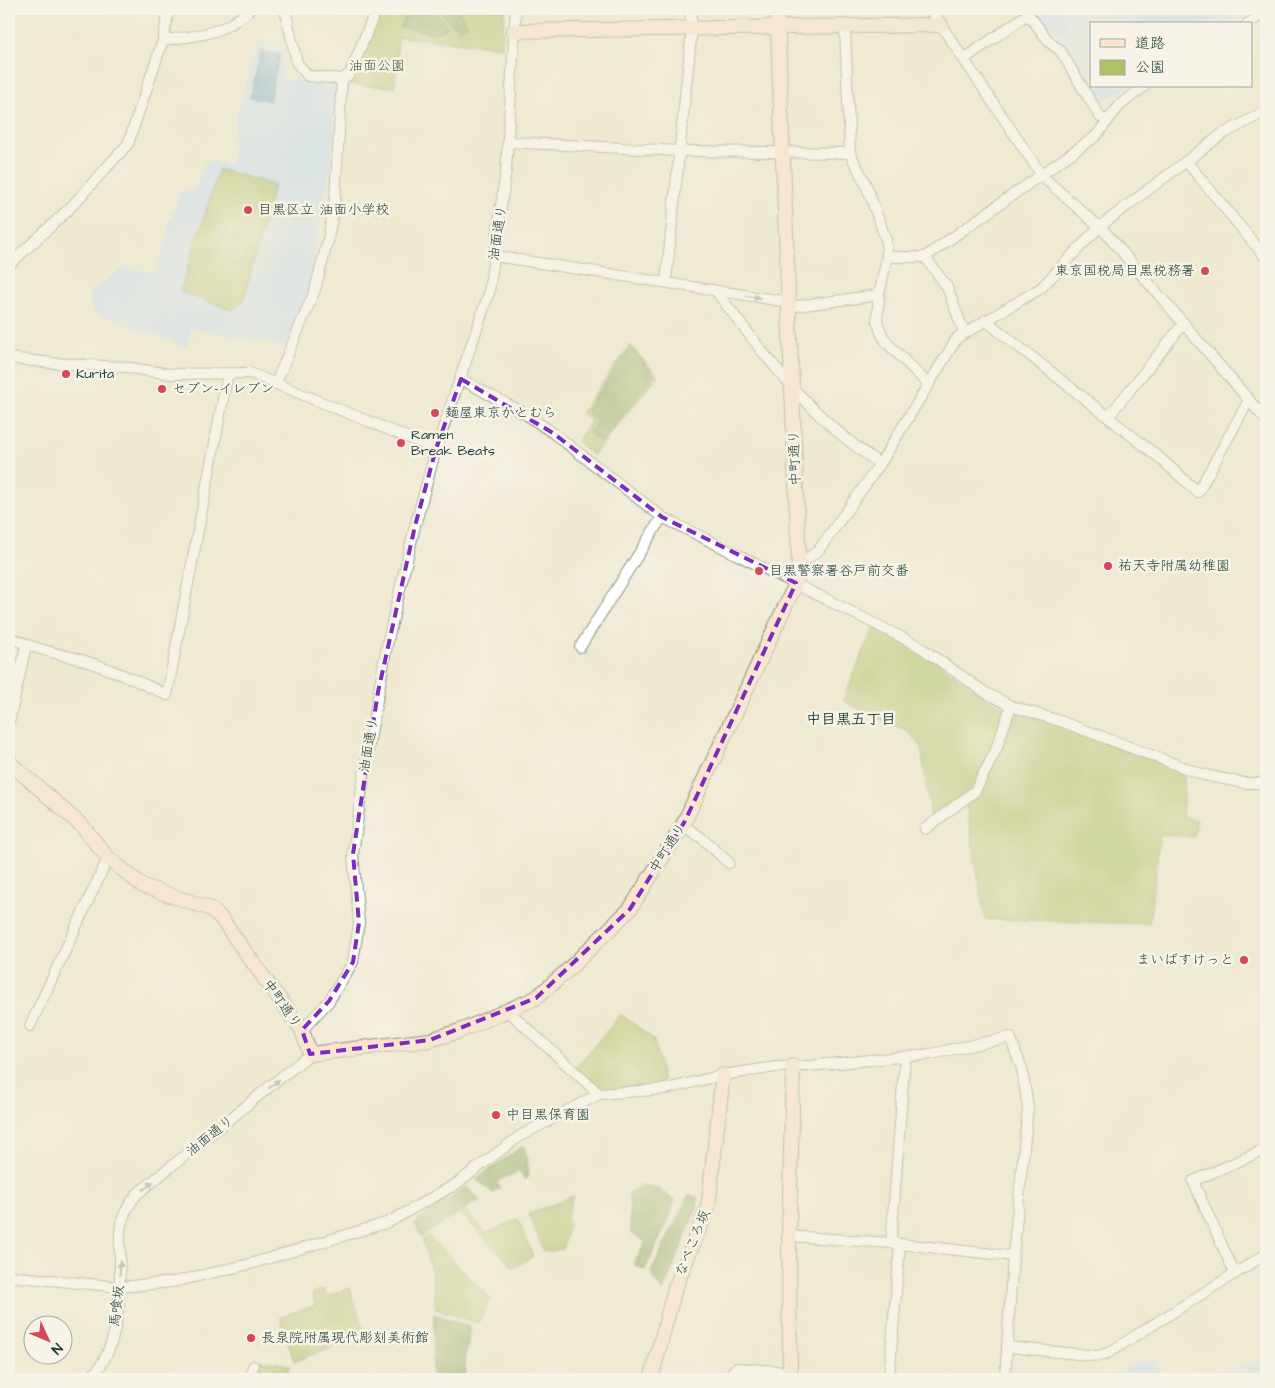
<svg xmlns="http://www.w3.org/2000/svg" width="1275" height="1388" font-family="'Architects Daughter','Klee One',sans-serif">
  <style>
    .built { fill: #c6ddf9 }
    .green { fill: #aec165; stroke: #667f4c }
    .forest { fill: #8aa75a; stroke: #547247 }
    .water { fill: #58a5d1; stroke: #3c7182 }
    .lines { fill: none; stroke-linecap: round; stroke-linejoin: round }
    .street-casing { stroke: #879383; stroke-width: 12 }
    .secondary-casing { stroke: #879383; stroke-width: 16 }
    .street { stroke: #fff; stroke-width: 10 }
    .secondary { stroke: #fce5d0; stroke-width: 14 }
    .oneway { fill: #8f9e9a }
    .marked { fill: none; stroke: #7b2cbf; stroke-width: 4; stroke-dasharray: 10 6; stroke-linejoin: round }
    .poi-dot { fill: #d1495b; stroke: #f7f3e8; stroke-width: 2 }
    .labels { text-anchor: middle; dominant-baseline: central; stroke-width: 5; stroke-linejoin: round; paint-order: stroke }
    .park-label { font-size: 14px; fill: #435e40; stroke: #f7f3e8 }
    .poi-label { font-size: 14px; fill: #1f3d34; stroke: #f7f3e8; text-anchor: start }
    .street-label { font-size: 14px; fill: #1f3d34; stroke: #f7f3e8 }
    .neighbourhood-label { font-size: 15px; font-weight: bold; fill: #1f3d34; stroke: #f7f3e8 }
  </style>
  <rect width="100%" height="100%" fill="#f7f3e8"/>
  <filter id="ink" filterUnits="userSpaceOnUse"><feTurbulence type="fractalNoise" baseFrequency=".02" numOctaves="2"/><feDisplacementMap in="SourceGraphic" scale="10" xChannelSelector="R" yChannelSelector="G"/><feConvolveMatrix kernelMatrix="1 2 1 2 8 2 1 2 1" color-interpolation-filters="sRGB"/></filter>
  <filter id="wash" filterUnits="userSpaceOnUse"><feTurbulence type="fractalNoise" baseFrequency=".0096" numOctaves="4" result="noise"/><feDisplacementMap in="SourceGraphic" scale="20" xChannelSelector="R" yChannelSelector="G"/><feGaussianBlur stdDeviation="1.12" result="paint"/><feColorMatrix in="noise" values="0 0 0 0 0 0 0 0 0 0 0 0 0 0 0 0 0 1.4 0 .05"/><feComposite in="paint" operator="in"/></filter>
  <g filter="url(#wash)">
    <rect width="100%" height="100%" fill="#efe9d2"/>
    <g class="built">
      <path d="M1036 9H1255L1231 24H1091V86L1052 25 1047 27Z"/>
      <path d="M257 42 286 46 281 78 335 84 337 88 331 163 310 289 285 347 191 328 187 347 92 312 89 293 125 267 155 273 169 236 167 228 181 190 194 191 206 161 231 164 234 124Z"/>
      <path d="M1092 86H1128L1102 102Z"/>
      <path d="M1155 1356 1161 1379H1113V1375Z"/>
      <path d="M1266 1359V1379H1187Z"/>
    </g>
    <g class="green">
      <path d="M380 9H505L502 47 398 37 395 87 349 85Z"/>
      <path d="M219 169 274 185 243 302 232 310 180 292Z"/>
      <path d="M630 345 658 376 593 456 577 441 591 421 581 413Z"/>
      <path d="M874 627 925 653 989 700 1002 706 1004 712 991 752 972 789 931 818 921 746 906 730 867 714 843 700Z"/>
      <path d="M1017 713 1081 733 1185 772 1182 817 1197 820 1194 837 1160 835 1149 924 985 919 966 804C992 782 1002 747 1013 715Z"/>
      <path d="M621 1014 654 1040 664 1087 599 1094 573 1071Z"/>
      <path d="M573 1196 566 1222 569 1223 563 1249 544 1252 529 1214Z"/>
      <path d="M465 1210 486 1233 518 1219 533 1256 514 1268 460 1214Z"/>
      <path d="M429 1236 491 1299 478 1323 436 1309 432 1274 422 1239Z"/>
      <path d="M350 1288 366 1337 294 1361 280 1317 316 1305 312 1293 324 1289 326 1296Z"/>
      <path d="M260 1360 289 1365 287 1379H257Z"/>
    </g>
    <g class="forest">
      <path d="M416 9C429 10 442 15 447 28L434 33 400 27 404 18Z"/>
      <path d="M442 9H457L467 24 459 29 444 16Z"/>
      <path d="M630 348 654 374 602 443 589 433 599 421 586 411Z"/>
      <path d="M524 1145 529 1172 527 1178 524 1179 520 1171 497 1181 500 1188 493 1193 476 1179Z"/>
      <path d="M466 1186 480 1200 421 1237 415 1223Z"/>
      <path d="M639 1186 655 1187 675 1200 667 1223 645 1270 633 1264 646 1242 631 1233 630 1228 629 1193Z"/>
      <path d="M689 1194 698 1198 697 1208 663 1292 655 1281 651 1272Z"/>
      <path d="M434 1314 471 1327 465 1359 466 1379H432Z"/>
    </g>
    <path class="water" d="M261 51 280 55 269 101 250 97Z"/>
  </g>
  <g filter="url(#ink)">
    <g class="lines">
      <g class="street-casing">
        <g id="street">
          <path d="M285 9 297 63 308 76 342 79 350 74 376 9"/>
          <path d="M930 9 1043 177 1105 232 1266 420"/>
          <path d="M1247 24 1266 12"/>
          <path d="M845 28 850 153 867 187 886 240 887 257 879 295 877 321 882 335 888 344 929 385"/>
          <path d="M163 40C198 36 223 35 250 9"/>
          <path d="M964 59 1028 14 1050 43 1060 50 1100 117 1107 120"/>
          <path d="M508 142 679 151 850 153"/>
          <path d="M1186 161 1266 258"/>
          <path d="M494 256 789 302"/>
          <path d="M887 257H925L1096 136 1120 105 1145 86"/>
          <path d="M925 257 947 287 964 332"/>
          <path d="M9 265 69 209 128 144 163 40 169 9"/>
          <path d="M666 282 692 29 690 9"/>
          <path d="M716 291C768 360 808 415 880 464"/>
          <path d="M789 307 879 295"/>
          <path d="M985 320 1156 455 1198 492 1249 400"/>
          <path d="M9 358 52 363 124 367 171 374 250 373 436 449"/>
          <path d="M461 379 527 415 553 433 662 517 917 645 986 693 1011 706 1060 721 1204 775 1244 783H1266"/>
          <path d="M276 383 315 290 328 240 335 199 342 79"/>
          <path d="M1108 417 1184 323"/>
          <path d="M799 564 818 551 880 464 957 338 1041 288 1099 227 1221 135 1266 111"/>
          <path d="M9 636C32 650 59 653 85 661 113 670 140 682 167 695L228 373"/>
          <path d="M580 647 662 517"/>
          <path d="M9 722 26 646"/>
          <path d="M683 825 703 839 729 863"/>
          <path d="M925 829 975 791 995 752 1011 706"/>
          <path d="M508 1011 599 1094"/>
          <path d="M30 1026 108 858"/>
          <path d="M302 1030 329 1001 353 962 359 923 353 854 364 772 388 640 415 526 436 449 489 293 506 170 516 9"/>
          <path d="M789 1236 891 1243 1013 1256"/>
          <path d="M891 1243 905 1057"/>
          <path d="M1235 1274 1193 1181 1266 1149"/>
          <path d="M9 1276 120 1287 173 1282 250 1264 389 1222 456 1184 520 1136 599 1094 666 1089 723 1075 776 1067 808 1066 931 1054 1010 1037 1022 1069 1028 1108 1013 1256 1005 1379"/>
          <path d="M1008 1347 1098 1356 1108 1353 1266 1254"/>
          <path d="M89 1379C120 1351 120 1298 120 1259 120 1248 119 1236 121 1225 123 1213 130 1203 137 1194L310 1054"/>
          <path d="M250 1379 253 1366"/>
          <path d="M727 1379 736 1368 790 1372"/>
          <path d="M889 1379 900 1244"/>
        </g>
      </g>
      <g class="secondary-casing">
        <g id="secondary">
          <path d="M514 31 941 25"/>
          <path d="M9 762 82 826 108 858 143 886 211 909 220 917 302 1030 310 1054 430 1040 460 1031 536 998 567 971 630 909 683 825 796 583 799 564 777 9"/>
          <path d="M793 1066 789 1236 790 1372 793 1379"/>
          <path d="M651 1379 675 1288 708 1207 723 1075"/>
        </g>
      </g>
      <use href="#street" class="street"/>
      <use href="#secondary" class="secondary"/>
    </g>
    <defs><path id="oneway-solid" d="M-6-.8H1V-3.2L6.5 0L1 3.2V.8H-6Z" transform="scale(1.25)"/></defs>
    <g class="oneway">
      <use href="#oneway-solid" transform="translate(753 297) rotate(9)"/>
      <use href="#oneway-solid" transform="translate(274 1084) rotate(-40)"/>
      <use href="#oneway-solid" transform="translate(148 1186) rotate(-39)"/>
      <use href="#oneway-solid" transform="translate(120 1268) rotate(-89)"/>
    </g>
  </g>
  <path d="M0 0H1275V1388H0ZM461 379 553 433 662 517 796 583 685 821 630 909 536 998 430 1040 310 1054 302 1030 329 1001 353 962 359 923 353 854 378 692 415 526 436 449Z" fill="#efe9d2" fill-opacity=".55" fill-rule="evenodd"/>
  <path class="marked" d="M461 379 553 433 662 517 796 583 685 821 630 909 536 998 430 1040 310 1054 302 1030 329 1001 353 962 359 923 353 854 378 692 415 526 436 449Z"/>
  <g class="poi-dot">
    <circle cx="248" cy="210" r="5"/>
    <circle cx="1205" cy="271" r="5"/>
    <circle cx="66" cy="374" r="5"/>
    <circle cx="162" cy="389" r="5"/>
    <circle cx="435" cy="413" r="5"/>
    <circle cx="401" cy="443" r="5"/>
    <circle cx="1108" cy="566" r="5"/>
    <circle cx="759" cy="571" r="5"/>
    <circle cx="1244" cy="960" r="5"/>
    <circle cx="496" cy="1115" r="5"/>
    <circle cx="251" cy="1338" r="5"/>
  </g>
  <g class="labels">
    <g class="park-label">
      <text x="377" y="66">油面公園</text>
    </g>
    <g class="poi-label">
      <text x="258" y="210">目黒区立 油面小学校</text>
      <text x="1195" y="271" text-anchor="end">東京国税局目黒税務署</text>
      <text x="76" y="374">Kurita</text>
      <text x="172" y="389">セブン-イレブン</text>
      <text x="445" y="413">麺屋東京かとむら</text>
      <text x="411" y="435">Ramen<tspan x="411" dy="16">Break Beats</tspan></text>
      <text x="1118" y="566">祐天寺附属幼稚園</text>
      <text x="769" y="571">目黒警察署谷戸前交番</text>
      <text x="1234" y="960" text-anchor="end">まいばすけっと</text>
      <text x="506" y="1115">中目黒保育園</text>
      <text x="261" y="1338">長泉院附属現代彫刻美術館</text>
    </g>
    <g class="street-label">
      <text transform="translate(498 233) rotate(-81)">油面通り</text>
      <text transform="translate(795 458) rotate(-92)">中町通り</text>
      <text transform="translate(369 745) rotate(-80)">油面通り</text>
      <text transform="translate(668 848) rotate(-58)">中町通り</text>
      <text transform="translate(282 1004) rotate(55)">中町通り</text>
      <text transform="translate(210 1136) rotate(-38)">油面通り</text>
      <text transform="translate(693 1243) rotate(-68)">なべころ坂</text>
      <text transform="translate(117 1306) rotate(-83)">馬喰坂</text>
    </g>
    <g class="neighbourhood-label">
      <text x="851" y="719">中目黒五丁目</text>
    </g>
  </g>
  <rect width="1275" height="1388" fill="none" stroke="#f7f3e8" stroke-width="30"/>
  <rect x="1090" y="22" width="162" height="65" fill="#f7f3e8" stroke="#a1aaa0"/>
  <rect x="1100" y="39" width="25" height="8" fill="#fce5d0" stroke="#a1aaa0"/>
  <text x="1135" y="48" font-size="15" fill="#1f3d34">道路</text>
  <rect x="1100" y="60" width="25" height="15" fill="#aec165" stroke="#a1aaa0"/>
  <text x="1135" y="72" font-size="15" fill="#1f3d34">公園</text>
  <g transform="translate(48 1340) rotate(134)"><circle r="24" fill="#f7f3e8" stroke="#a1aaa0"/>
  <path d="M0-4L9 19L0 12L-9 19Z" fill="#d1495b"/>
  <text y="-8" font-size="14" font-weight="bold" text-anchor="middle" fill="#1f3d34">N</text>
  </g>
</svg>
